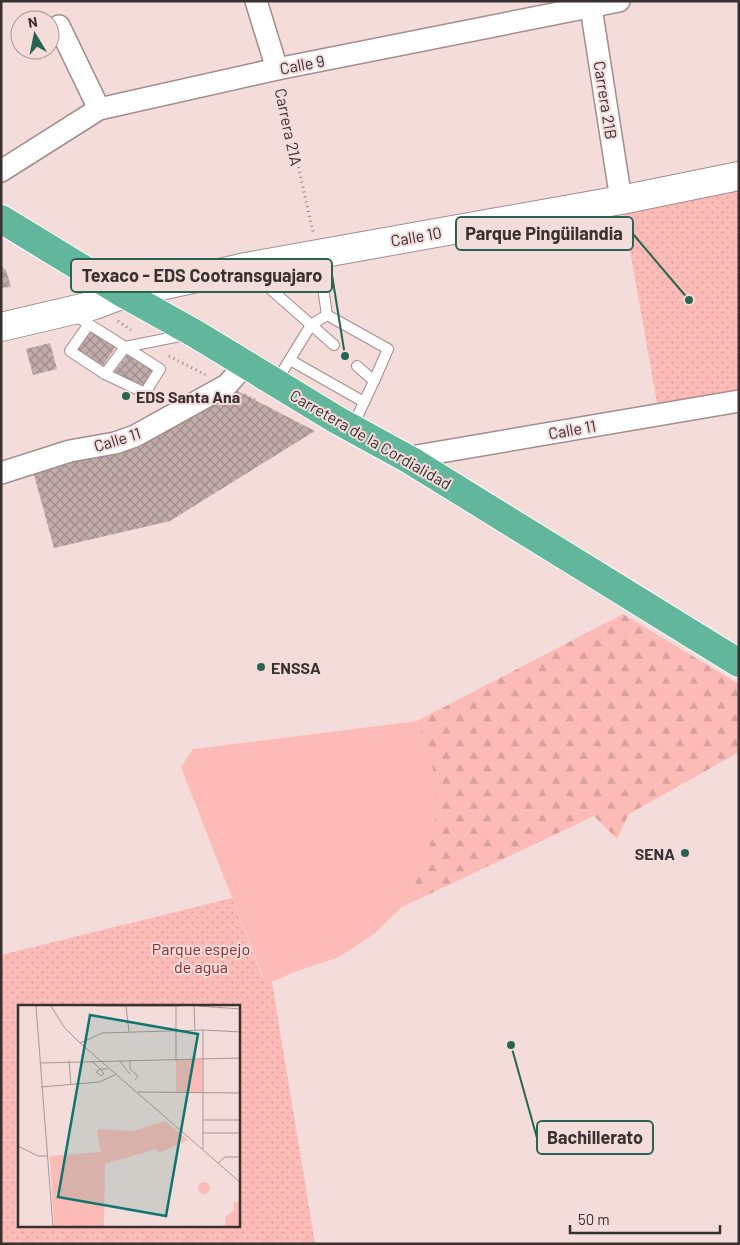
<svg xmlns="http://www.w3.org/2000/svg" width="740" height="1245" font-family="Barlow,sans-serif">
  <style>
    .forest { fill: url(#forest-firs) }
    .park { fill: url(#park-dots); fill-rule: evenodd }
    .pitch { fill: #fcbbb6 }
    .building { fill: url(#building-cross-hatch) }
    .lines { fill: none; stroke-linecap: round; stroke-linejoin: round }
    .service-casing { stroke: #a28d8b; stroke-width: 12 }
    .minor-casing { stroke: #a28d8b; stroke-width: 24 }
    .secondary-casing { stroke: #a28d8b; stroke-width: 30 }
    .trunk-casing { stroke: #fff; stroke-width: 30 }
    .path { stroke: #948483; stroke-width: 3; stroke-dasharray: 1 4; stroke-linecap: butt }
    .service { stroke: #fff; stroke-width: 10 }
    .minor { stroke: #fff; stroke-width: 21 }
    .secondary { stroke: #fff; stroke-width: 28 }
    .trunk { stroke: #62b69c; stroke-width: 28 }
    .poi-dot { fill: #276551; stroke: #f3dcda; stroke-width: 2 }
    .labels { text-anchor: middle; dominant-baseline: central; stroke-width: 4; stroke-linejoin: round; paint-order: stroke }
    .street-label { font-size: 16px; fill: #393030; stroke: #f3dcda }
    .poi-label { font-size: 16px; font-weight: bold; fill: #393030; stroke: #f3dcda; text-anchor: start }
    .park-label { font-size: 16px; fill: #8a2d2e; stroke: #f3dcda }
    .inset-road { fill: none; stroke: #a99796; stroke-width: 1 }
    .view { fill: #0f766e; fill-opacity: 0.15; stroke: #0f766e; stroke-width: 2.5 }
    .inset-edge { fill: none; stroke: #393030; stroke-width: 2.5 }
    .leader { fill: none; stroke: #276551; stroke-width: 2 }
    .callout-dot { fill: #276551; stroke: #f3dcda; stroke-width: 2 }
    .callout { fill: #f3dcda; stroke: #276551; stroke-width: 2 }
    .callout-label { font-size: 18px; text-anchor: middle; font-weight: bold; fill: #393030 }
  </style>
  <defs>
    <pattern id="forest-firs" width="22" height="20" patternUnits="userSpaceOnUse" patternTransform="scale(1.25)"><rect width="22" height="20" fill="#fcbbb6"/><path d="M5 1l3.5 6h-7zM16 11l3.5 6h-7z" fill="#d9a19d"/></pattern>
    <pattern id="park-dots" width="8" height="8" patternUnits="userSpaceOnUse" patternTransform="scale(1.25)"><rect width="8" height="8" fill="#fcbbb6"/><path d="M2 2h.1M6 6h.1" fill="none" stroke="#d9a19d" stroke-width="1.8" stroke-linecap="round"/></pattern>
    <pattern id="building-cross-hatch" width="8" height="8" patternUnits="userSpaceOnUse" patternTransform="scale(1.25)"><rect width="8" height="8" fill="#c2acab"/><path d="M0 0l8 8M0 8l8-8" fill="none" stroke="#9f8c8c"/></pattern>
  </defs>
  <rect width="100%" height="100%" fill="#f3dcda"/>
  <path class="forest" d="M623 614 739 684V752L629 814 617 839 594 816 402 907 426 862 432 761 417 721Z"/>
  <g class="park">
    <path d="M739 176V401L659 414 621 200Z"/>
    <path d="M232 898 262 977 272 982 315 1244H1V955ZM19 1006H239V1226H19Z"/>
  </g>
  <path class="pitch" d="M417 721 432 761 437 809 426 863 402 907 374 934 339 957 294 972 272 982 263 977 181 767 193 749Z"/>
  <g class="building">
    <path d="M1 266 6 270 11 287 1 288Z"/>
    <path d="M89 328 117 345 103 366 74 349Z"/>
    <path d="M50 343 57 369 33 375 26 349Z"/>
    <path d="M129 352 156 369 143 391 114 372Z"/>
    <path d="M230 387 315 431 170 521 54 548 33 471Z"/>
  </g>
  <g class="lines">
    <g class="service-casing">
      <g id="service">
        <path d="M318 254 327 315 388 349 374 381"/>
        <path d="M250 271 334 345"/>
        <path d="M73 314C102 333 131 350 160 369L145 393 105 374 125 347 185 335"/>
        <path d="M89 324 70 351 105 374"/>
        <path d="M290 360 364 402"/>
        <path d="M276 382 311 325 327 315"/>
        <path d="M352 428 374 381 357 366"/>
      </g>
    </g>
    <g class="minor-casing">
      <g id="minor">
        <path d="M256 1 277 69"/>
        <path d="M590 1 621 200"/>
        <path d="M59 26 99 109"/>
        <path d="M1 171 99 109 277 69 619 1"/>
        <path d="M405 458 739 401"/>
        <path d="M1 473 70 451 115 443 135 436 227 385 245 365"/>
      </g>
    </g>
    <g class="secondary-casing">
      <path id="secondary" d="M1 327 95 305 124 294 246 267 621 200 739 176"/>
    </g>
    <g class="trunk-casing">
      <path id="trunk" d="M1 219 124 294 194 333 337 420 410 460 739 663"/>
    </g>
    <g class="path">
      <path d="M281 89 313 232"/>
      <path d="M118 321 131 330"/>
      <path d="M169 356 206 375"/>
      <path d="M245 395 257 401"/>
    </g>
    <use href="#service" class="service"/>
    <use href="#minor" class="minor"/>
    <use href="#secondary" class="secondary"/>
    <use href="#trunk" class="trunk"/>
  </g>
  <g class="poi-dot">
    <circle cx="126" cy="396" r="5"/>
    <circle cx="261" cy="667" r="5"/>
    <circle cx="685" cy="853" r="5"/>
  </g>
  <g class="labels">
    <g class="street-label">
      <text transform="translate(302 64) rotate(-11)">Calle 9</text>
      <text transform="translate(606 100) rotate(81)">Carrera 21B</text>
      <text transform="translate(289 127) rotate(78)">Carrera 21A</text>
      <text transform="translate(416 236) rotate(-10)">Calle 10</text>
      <text transform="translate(572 429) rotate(-10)">Calle 11</text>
      <text transform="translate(117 439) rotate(-17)">Calle 11</text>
      <text transform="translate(371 439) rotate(30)">Carretera de la Cordialidad</text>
    </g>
    <g class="poi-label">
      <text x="136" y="396">EDS Santa Ana</text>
      <text x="271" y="667">ENSSA</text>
      <text x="675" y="853" text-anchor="end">SENA</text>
    </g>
    <g class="park-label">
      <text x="201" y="948">Parque espejo<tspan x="201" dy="18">de agua</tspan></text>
    </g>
  </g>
  <g transform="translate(18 1005)">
    <rect width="222" height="222" fill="#f3dcda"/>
    <path d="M147 116 170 135 141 148 138 144 108 153 112 147 115 126Z" fill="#fcbbb6"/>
    <path d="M158 55H184V88L158 87ZM83 147 87 160 86 222H36L32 151ZM222 196V222H208L207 212 216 205 215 198Z" fill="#fcbbb6"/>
    <path d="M81 124 115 126V139L108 153 85 159 79 127ZM180 183a6 6 0 1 1 12 0a6 6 0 1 1-12 0Z" fill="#fcbbb6"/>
    <path class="inset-road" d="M18 1 35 222M33 1 46 22 62 38 223 178M78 1H161M108 1 111 27M158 1V55M176 1 177 26M180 1 223 4M185 25 223 27M62 38 84 28 185 25V144M51 55 53 80M101 55 112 69M112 55V64L120 71 117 75M74 57 76 58 86 68 83 71 78 67 82 64H90M22 58 223 53M23 82 81 77 99 69M120 87 223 88M184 115H223M184 128H223M0 141 20 151H30M200 158 207 152H223"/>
    <path class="view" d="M72 10 180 29 148 211 40 192Z"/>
    <rect width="222" height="222" class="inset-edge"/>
  </g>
  <path class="leader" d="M689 300L633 234M345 356L332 275M511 1045L537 1138"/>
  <g class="callout-dot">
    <circle cx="689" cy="300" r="5"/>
    <circle cx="345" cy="356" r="5"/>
    <circle cx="511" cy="1045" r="5"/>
  </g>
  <g class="callout">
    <rect x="456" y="217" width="177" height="33" rx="5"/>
    <rect x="71" y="259" width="261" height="33" rx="5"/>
    <rect x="537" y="1121" width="116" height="33" rx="5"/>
  </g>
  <g class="callout-label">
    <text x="544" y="240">Parque Pingüilandia</text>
    <text x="202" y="282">Texaco - EDS Cootransguajaro</text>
    <text x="595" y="1144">Bachillerato</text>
  </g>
  <rect width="740" height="1245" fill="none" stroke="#393030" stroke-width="5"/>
  <g transform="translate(35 35) rotate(350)"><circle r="24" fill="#f3dcda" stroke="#a99796"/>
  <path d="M0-4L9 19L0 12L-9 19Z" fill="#276551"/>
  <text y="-8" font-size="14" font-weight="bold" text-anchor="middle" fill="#393030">N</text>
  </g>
  <path d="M570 1225v8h150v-8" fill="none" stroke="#393030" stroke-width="2.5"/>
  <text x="578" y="1225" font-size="15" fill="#393030" stroke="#f3dcda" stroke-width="4" paint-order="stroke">50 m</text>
</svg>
